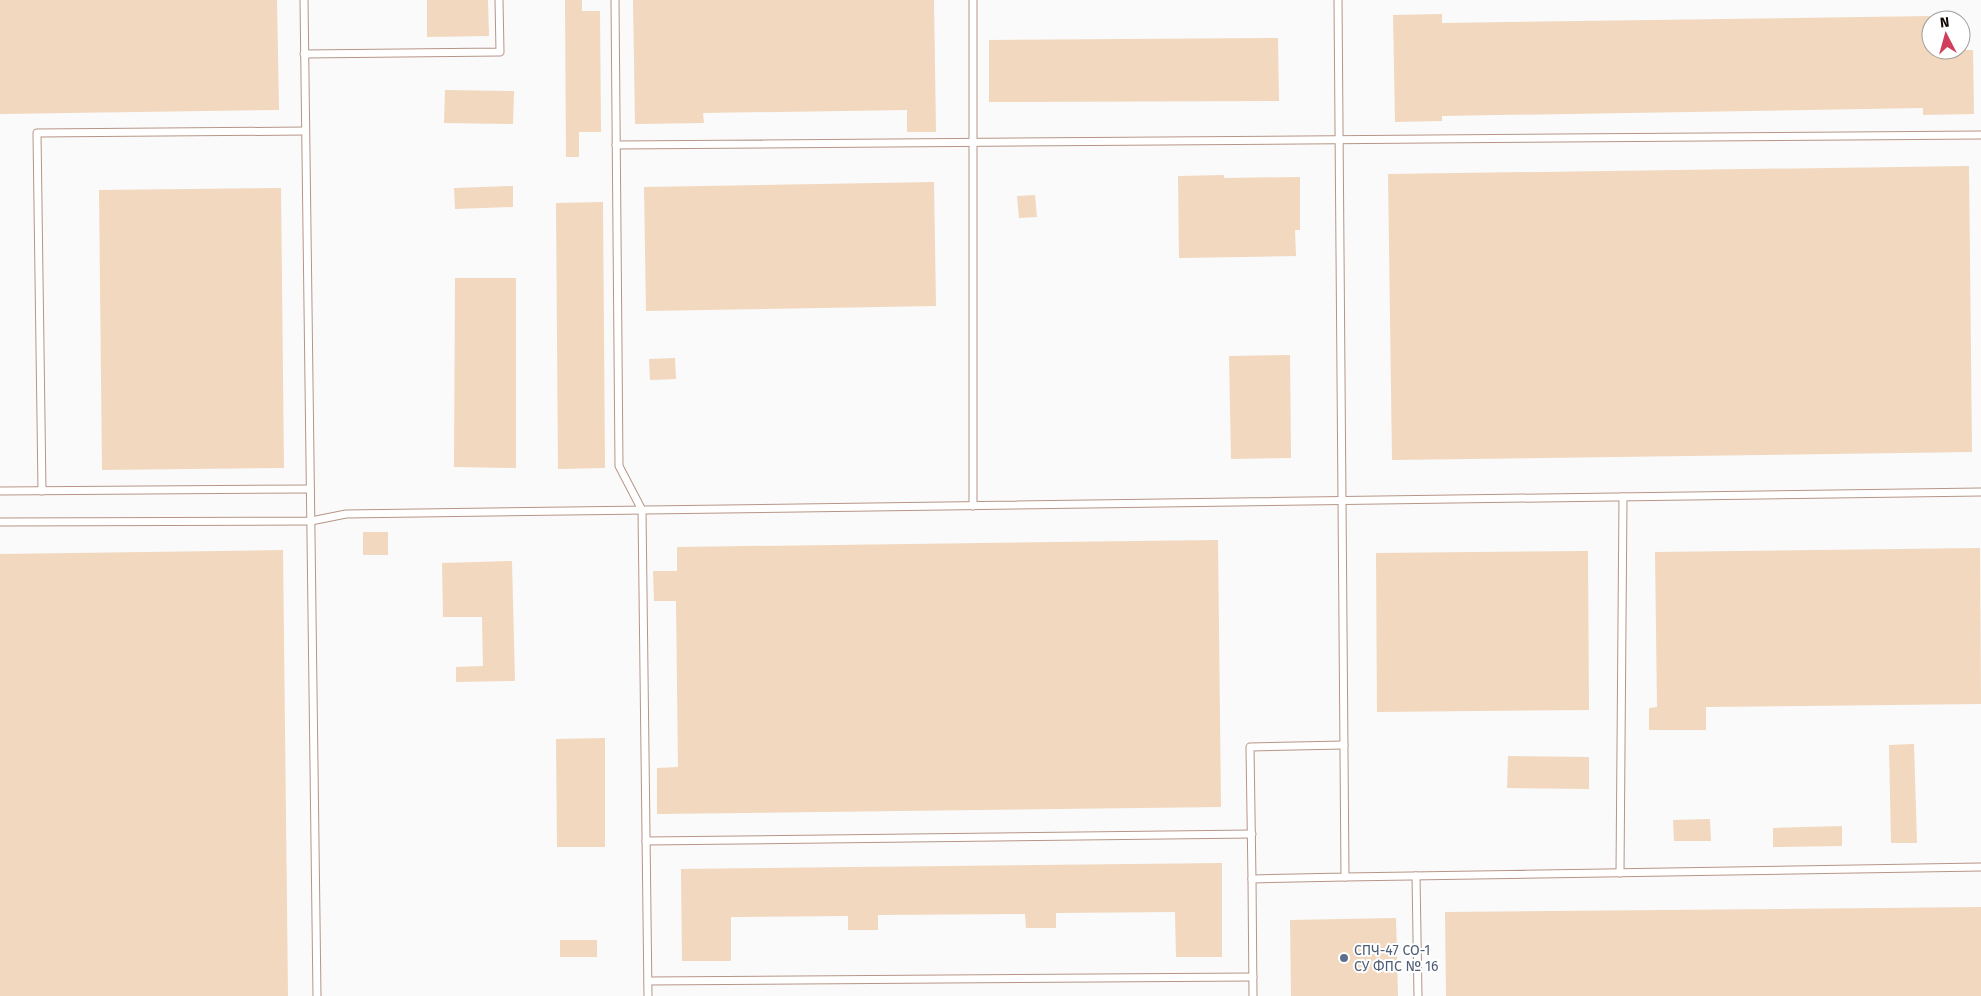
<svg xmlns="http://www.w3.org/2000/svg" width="1981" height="996" font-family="'Fira Sans',sans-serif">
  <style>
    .building { fill: #f1d8be }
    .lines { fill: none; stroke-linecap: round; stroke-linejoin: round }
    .service-casing { stroke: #b69587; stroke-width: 9 }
    .service { stroke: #fff; stroke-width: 7 }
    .service-dot { fill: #5c6f8a; stroke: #fff; stroke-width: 2 }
    .labels { text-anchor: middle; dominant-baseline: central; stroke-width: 4; stroke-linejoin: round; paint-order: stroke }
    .service-label { font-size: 14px; fill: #4e5e75; stroke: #fff; text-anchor: start }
  </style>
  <rect width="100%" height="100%" fill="#fafafa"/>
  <g class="building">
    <path d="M0 0H277L279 110 0 114Z"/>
    <path d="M427 0H488L489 36 427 37Z"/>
    <path d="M565 0H582V11H600L601 132H579V157H566Z"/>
    <path d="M633 0H934L936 132H907V110L703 113 704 123 635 124Z"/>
    <path d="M1442 14V23L1931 16V50H1973L1974 114 1923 115V108L1442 116V121L1395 122 1393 15Z"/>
    <path d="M1278 38 1279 101 989 102V40Z"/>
    <path d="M445 90 514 91 513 124 444 123Z"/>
    <path d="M1969 166 1972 452 1392 460 1388 174Z"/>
    <path d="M1224 175V178L1300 177V230H1295L1296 256 1179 258 1178 176Z"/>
    <path d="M934 182 936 306 646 311 644 187Z"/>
    <path d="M513 186V207L455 209 454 188Z"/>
    <path d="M281 188 284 468 102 470 99 190Z"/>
    <path d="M1035 195 1037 217 1019 218 1017 196Z"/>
    <path d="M603 202 605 468 558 469 556 203Z"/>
    <path d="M455 278H516V468L454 467Z"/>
    <path d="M1290 355 1291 458 1231 459 1229 356Z"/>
    <path d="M675 358 676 379 650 380 649 359Z"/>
    <rect x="363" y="532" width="25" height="23"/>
    <path d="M1218 540 1221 807 657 814V768L678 767 676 601H654L653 571H677V547Z"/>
    <path d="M1980 548 1981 704 1706 707V730H1649V708L1657 707 1655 552Z"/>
    <path d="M283 550 288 996H0V554Z"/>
    <path d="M1588 551 1589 710 1377 712 1376 553Z"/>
    <path d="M512 561 515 681 456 682V667L483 666 482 617H443L442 563Z"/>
    <path d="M605 738V847H557L556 739Z"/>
    <path d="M1914 744 1917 843H1891L1889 745Z"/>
    <path d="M1508 756 1589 757V789L1507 788Z"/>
    <path d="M1710 819 1711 841H1674L1673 820Z"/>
    <path d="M1842 826V846L1773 847V828Z"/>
    <path d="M1222 863V957H1176L1175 912 1056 913V928H1026L1025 914 878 915V930H848V916L731 917V961H682L681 869Z"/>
    <path d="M1981 907V996H1446L1445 912Z"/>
    <path d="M1396 918 1398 996H1291L1290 920Z"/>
    <rect x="560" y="940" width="37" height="17"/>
  </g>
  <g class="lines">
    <g class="service-casing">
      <g id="service">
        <path d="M304 0 317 996"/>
        <path d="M615 0 619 466 642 510 648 996"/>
        <path d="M973 0V506"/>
        <path d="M304 54 500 52 499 0"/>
        <path d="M616 145 1981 135"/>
        <path d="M0 491 310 489"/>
        <path d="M42 491 37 133 305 131"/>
        <path d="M0 522 311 521 346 514 1981 492"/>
        <path d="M646 841 1252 834"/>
        <path d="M1620 873 1623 497"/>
        <path d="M1416 876 1418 996"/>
        <path d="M1345 877 1981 867"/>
        <path d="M1252 879 1250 747 1344 745"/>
        <path d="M648 981 1253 977"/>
        <path d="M1253 996 1252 879 1345 877 1338 0"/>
      </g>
    </g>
    <use href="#service" class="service"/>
  </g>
  <circle class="service-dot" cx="1344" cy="958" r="5"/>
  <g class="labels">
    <g class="service-label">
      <text x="1354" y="950">СПЧ-47 СО-1<tspan x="1354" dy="16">СУ ФПС № 16</tspan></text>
    </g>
  </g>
  <g transform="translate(1946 35) rotate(354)"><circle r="24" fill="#ffffff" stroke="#a19d9b"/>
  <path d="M0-4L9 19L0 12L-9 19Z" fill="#cf3f5c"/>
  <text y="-8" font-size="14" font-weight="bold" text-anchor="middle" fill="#150905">N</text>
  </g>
</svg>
